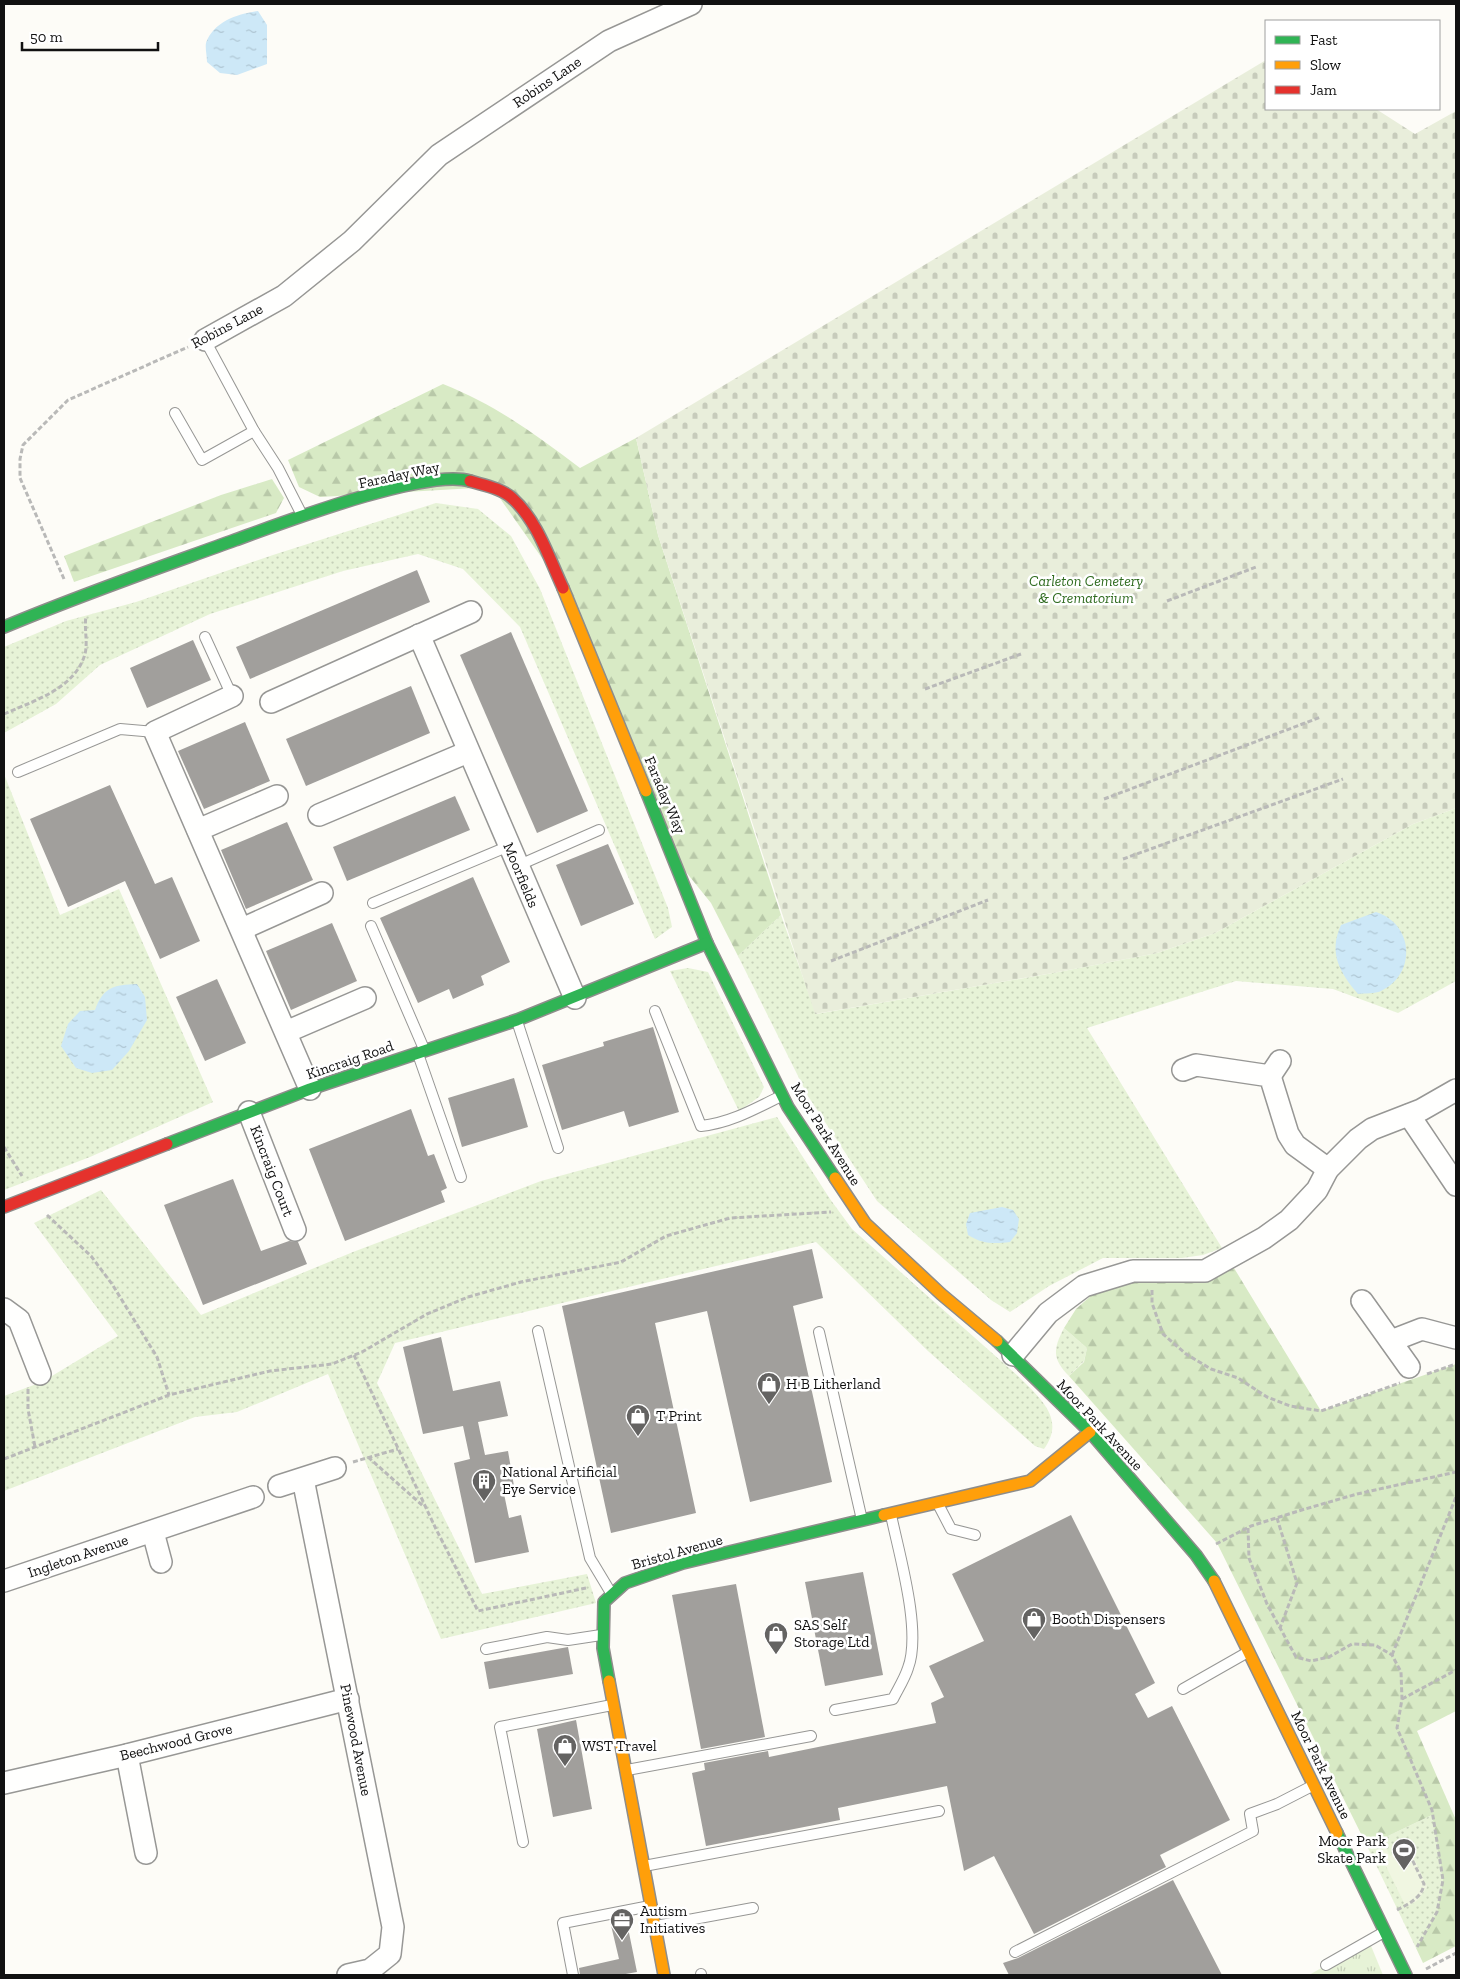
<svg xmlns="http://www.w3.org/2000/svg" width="1460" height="1979" font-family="'Zilla Slab',serif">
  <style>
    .grass { fill: url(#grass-dots) }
    .forest { fill: url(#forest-firs) }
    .cemetery { fill: url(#cemetery-stones) }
    .park { fill: url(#park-tufts) }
    .pitch { fill: #f0f6e1 }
    .water { fill: url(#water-ripples) }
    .building { fill: #a19f9c }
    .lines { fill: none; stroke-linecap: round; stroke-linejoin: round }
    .lane-casing { stroke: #979795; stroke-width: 12 }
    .street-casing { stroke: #979795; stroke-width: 24 }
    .fast-casing { stroke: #8e8d8b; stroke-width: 14 }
    .slow-casing { stroke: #8e8d8b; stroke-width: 14 }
    .jam-casing { stroke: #8e8d8b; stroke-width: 14 }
    .path { stroke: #b9b9b8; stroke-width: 3; stroke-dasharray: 5 2.5; stroke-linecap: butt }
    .lane { stroke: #fffffe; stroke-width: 10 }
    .street { stroke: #fffffe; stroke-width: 21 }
    .fast { stroke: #30b455; stroke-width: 11 }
    .slow { stroke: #ff9f0a; stroke-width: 11 }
    .jam { stroke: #e5322d; stroke-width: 11 }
    .labels { text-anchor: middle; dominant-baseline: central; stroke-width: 5; stroke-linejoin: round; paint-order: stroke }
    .street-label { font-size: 15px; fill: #111; stroke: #fff }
    .park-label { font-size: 15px; font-style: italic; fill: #2f6b1f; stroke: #fff }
    .poi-label { font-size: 15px; fill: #111; stroke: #fff; text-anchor: start }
  </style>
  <defs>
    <pattern id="grass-dots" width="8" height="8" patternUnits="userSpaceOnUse" patternTransform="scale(1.25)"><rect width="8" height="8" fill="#e7f3d7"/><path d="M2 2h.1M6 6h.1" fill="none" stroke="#c5cfb8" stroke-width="1.8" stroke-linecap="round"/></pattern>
    <pattern id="forest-firs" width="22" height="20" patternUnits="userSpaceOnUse" patternTransform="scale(1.25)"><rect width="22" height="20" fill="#d8eac5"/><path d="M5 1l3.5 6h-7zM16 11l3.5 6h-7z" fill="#b8c8a8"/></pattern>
    <pattern id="cemetery-stones" width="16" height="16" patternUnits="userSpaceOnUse" patternTransform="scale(1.25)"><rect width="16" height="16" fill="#e9eedb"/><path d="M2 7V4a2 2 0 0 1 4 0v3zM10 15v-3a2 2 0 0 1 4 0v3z" fill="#c7cbbb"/></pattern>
    <pattern id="park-tufts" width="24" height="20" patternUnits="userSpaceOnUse" patternTransform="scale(1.25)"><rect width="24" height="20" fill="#e7f3d7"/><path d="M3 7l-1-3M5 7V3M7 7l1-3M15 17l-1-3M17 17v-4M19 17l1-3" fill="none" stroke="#c5cfb8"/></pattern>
    <pattern id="water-ripples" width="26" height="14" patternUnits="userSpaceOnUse" patternTransform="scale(1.25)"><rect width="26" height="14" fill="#cde8f7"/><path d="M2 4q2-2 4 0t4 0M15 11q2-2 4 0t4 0" fill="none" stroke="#afc6d3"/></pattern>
  </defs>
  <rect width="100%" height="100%" fill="#fdfcf7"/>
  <g class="grass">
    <path d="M436 503 478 509 511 536 540 589 668 908 672 927 655 939 520 627 463 569 418 554 343 571 210 614 100 665 56 704 4 733V647L66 621 136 602 273 555Z"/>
    <path d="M4 774 60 915 119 889 213 1102 90 1157 4 1190Z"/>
    <path d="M1456 808V981L1398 1013 1333 989 1236 981 1087 1028 1222 1248 1203 1255 1182 1258H1103L1049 1286 1010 1312 991 1300 877 1201 808 1096 738 956 781 915 816 1014 1053 973 1157 953 1215 933 1413 824Z"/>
    <path d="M688 968 708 972 764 1087 759 1097 739 1111 670 971Z"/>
    <path d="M777 1117 830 1199 852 1229 1019 1377C1040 1398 1066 1419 1044 1449L1035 1446 928 1351 816 1242 395 1343 377 1383 482 1594 587 1574 596 1603 441 1639 328 1374 237 1412 195 1417 4 1491V1396L42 1382 118 1336 34 1223 101 1190 201 1315 353 1252 541 1181Z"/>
    <path d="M1064 1328 1087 1348 1084 1361 1069 1376C1052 1359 1053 1349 1064 1328Z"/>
    <path d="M1432 1815 1443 1880 1437 1912 1416 1948 1367 1846Z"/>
  </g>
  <g class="forest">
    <path d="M443 384C496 405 535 434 580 468L636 438 658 535 781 915 738 956 711 903 673 856 563 588 492 487 320 497 299 487 288 460Z"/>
    <path d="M272 479 284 498 276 513 74 582 64 556 221 495Z"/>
    <path d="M1234 1268 1321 1411 1456 1364V1711L1417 1731 1456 1820V1946L1423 1963 1416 1948 1437 1912 1443 1880 1432 1815 1367 1846 1217 1543 1069 1376 1084 1362 1087 1348 1064 1328 1076 1309 1094 1293 1140 1279 1201 1283Z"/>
  </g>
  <path class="cemetery" d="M1266 60V109H1376L1415 134 1456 111V808L1413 824 1215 933 1157 953 1053 973 815 1014 658 535 636 438Z"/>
  <path class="park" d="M1369 1941 1383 1975H1309Z"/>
  <path class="pitch" d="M1409 1847 1427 1887 1417 1901 1406 1907 1379 1852 1386 1848 1390 1856Z"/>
  <g class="water">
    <path d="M258 11 267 25V64L237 75 220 73 207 62C207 56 205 48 206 43 214 21 238 14 258 11Z"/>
    <path d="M1376 912C1414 924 1417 974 1381 991 1375 994 1365 993 1358 994 1340 973 1328 953 1341 925Z"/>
    <path d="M137 984 145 997 147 1020 129 1051 112 1070 92 1073 76 1068 61 1046 68 1024 80 1011 95 1010C103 987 114 985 137 984Z"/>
    <path d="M1002 1207 1013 1210 1019 1219 1017 1233 1010 1242C994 1244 982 1244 968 1235L966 1224 970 1213Z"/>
  </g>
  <g class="building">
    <path d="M417 570 430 602 250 679 236 647Z"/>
    <path d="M511 632 588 811 537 833 460 655Z"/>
    <path d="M193 640 211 680 147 708 130 668Z"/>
    <path d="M411 686 430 733 306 786 286 739Z"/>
    <path d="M245 722 270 781 204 809 178 751Z"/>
    <path d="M110 785 155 884 172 877 200 941 160 959 125 881 68 907 30 819Z"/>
    <path d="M455 796 470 830 347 881 333 847Z"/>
    <path d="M287 822 313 880 246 909 221 850Z"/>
    <path d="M608 844 634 904 581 926 556 865Z"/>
    <path d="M473 877 510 962 481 976 484 985 453 999 449 989 418 1003 380 918Z"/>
    <path d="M332 923 357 981 291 1010 266 951Z"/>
    <path d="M217 979 246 1043 205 1061 176 997Z"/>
    <path d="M653 1027 679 1112 629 1127 624 1111 562 1130 542 1065 604 1046 603 1042Z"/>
    <path d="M514 1078 528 1127 462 1147 448 1098Z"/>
    <path d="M411 1109 428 1156 434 1154 447 1188 441 1191 445 1202 345 1241 309 1149Z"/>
    <path d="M233 1179 261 1251 289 1241 298 1242 307 1264 203 1305 164 1205Z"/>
    <path d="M812 1249 823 1298 793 1306 832 1482 750 1502 707 1311 655 1323 696 1513 611 1533 562 1306Z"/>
    <path d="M441 1337 453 1391 500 1381 508 1416 478 1422 485 1455 508 1451 514 1486 503 1489 509 1518 521 1515 529 1552 475 1563 454 1463 470 1459 463 1426 423 1434 403 1347Z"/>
    <path d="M1071 1515 1155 1683 1135 1694 1148 1718 1172 1706 1230 1820 1160 1855 1166 1867 1034 1934 994 1856 964 1871 947 1786 838 1808 840 1820 706 1846 692 1773 705 1770 704 1763 768 1751 769 1757 936 1723 931 1703 944 1697 929 1666 984 1641 952 1574Z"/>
    <path d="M863 1572 883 1675 825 1686 805 1582Z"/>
    <path d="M736 1584 765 1737 701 1749 672 1595Z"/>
    <path d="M568 1647 573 1674 489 1689 484 1662Z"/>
    <path d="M576 1720 592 1809 553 1817 537 1729Z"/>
    <path d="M1173 1880 1222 1975H1009L1003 1963 1018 1958Z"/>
    <path d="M626 1918 637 1972 620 1975H580L579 1968 619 1959 610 1921Z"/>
  </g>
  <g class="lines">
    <g class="lane-casing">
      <g id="lane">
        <path d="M205 340 254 431"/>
        <path d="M175 413 202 460 254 431 278 468 302 515"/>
        <path d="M205 637 232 696"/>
        <path d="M18 772 120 729 155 732"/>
        <path d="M517 866 599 830"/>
        <path d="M373 903 509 846"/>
        <path d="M371 926 424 1049"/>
        <path d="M655 1011 701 1126C730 1123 755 1109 781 1096"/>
        <path d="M517 1021 558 1148"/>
        <path d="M418 1054 461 1177"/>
        <path d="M538 1331 590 1558 611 1593"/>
        <path d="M819 1332 862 1520"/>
        <path d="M938 1504 951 1529 975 1535"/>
        <path d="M486 1649 547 1637 568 1640 601 1635"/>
        <path d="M1183 1689 1248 1652"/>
        <path d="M835 1710 893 1699C898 1689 905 1678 908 1668 922 1631 899 1554 891 1515"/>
        <path d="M627 1770 811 1736"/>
        <path d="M523 1842 500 1727 612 1705"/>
        <path d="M644 1866 939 1811"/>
        <path d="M656 1926 753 1908"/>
        <path d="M1015 1952 1253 1831 1250 1814 1277 1804 1312 1786"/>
        <path d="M1326 1965 1384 1932"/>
        <path d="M701 1974V1975"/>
        <path d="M573 1975 563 1923 650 1906"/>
      </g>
    </g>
    <g class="street-casing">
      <g id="street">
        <path d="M205 340 284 296 352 241 439 155 609 41 691 4"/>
        <path d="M419 635 575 998"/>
        <path d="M232 696 155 732 310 1089"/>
        <path d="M271 702 471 612"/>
        <path d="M319 815 468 752"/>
        <path d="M198 830 277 796"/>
        <path d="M242 929 322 893"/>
        <path d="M286 1032 365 998"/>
        <path d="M1183 1070 1196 1065 1270 1076 1288 1134 1295 1145 1328 1169"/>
        <path d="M1270 1076 1280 1061"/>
        <path d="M249 1112 295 1230"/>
        <path d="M1409 1115 1456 1185"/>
        <path d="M1362 1301 1409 1367"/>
        <path d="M4 1309 19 1320 40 1374"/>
        <path d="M1391 1341 1422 1329 1456 1338"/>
        <path d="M1013 1355 1048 1313 1084 1286 1133 1271H1205L1264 1238 1289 1220 1317 1190 1328 1169 1358 1139 1372 1129 1421 1110 1456 1090"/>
        <path d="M303 1479 393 1927 390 1954 370 1970 348 1975"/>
        <path d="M279 1486 335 1468"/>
        <path d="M153 1532 161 1562"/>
        <path d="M4 1581 253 1497"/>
        <path d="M127 1755 146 1853"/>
        <path d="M4 1783 127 1755 348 1699"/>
      </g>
    </g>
    <g class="fast-casing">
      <g id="fast">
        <path d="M4 627C80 595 158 568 235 540 282 523 426 468 470 481"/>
        <path d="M646 791 707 943 788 1107 835 1178"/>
        <path d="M167 1144 310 1089 517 1020 707 943"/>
        <path d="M997 1341 1090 1432 1196 1555 1214 1581"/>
        <path d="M609 1681 603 1648 604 1602 625 1583 683 1563 884 1515"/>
        <path d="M1337 1833 1406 1975"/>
      </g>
    </g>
    <g class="slow-casing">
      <g id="slow">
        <path d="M563 588 646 791"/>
        <path d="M835 1178 865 1223 941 1294 997 1341"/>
        <path d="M884 1515 1030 1481 1090 1432"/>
        <path d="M1214 1581 1337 1833"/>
        <path d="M609 1681 664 1975"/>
      </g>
    </g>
    <g class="jam-casing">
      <g id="jam">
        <path d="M470 481C483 485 501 488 512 498 537 520 549 558 563 588"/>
        <path d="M4 1207 167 1144"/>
      </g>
    </g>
    <g class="path">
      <path d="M64 579 20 478V459L23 445 68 400 188 347"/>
      <path d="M1167 601 1256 567"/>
      <path d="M925 689 1021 654"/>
      <path d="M4 714C33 701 75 689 85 654 88 642 84 629 86 616"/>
      <path d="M1104 799 1321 717"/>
      <path d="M1123 859 1343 779"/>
      <path d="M831 961 988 900"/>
      <path d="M4 1147 22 1176"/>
      <path d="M47 1215 91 1256 112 1284 157 1357 169 1395"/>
      <path d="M1152 1290V1303L1163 1334 1186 1354 1211 1369 1238 1378 1267 1397 1290 1406 1321 1411 1400 1383"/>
      <path d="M354 1355 436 1529 478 1611 586 1588"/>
      <path d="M1427 1374 1456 1364"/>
      <path d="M28 1389V1409L35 1447"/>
      <path d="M368 1457 423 1506"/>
      <path d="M4 1459 169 1395 270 1371 332 1364 362 1352 427 1314 468 1297 521 1282 621 1262 666 1236 730 1218 831 1212"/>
      <path d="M353 1462 398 1449"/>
      <path d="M1277 1518 1297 1583 1280 1628"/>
      <path d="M1248 1528 1249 1558 1267 1604 1296 1657 1311 1661 1329 1657 1352 1644 1375 1645 1392 1655 1401 1672 1402 1699 1397 1728 1432 1810 1443 1880 1437 1912 1417 1947"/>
      <path d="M1216 1544 1251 1526 1305 1509 1357 1494 1456 1472"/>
      <path d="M1392 1655 1456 1497"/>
      <path d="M1402 1699 1456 1670"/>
      <path d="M1397 1910C1408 1904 1422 1898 1424 1884L1408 1851"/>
      <path d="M1426 1969 1456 1953"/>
    </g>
    <use href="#lane" class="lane"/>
    <use href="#street" class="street"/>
    <use href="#fast" class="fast"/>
    <use href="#slow" class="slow"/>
    <use href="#jam" class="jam"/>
  </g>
  <defs>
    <g id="shop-pin" transform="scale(1.25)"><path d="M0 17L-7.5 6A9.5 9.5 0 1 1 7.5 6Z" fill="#646362" stroke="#fff"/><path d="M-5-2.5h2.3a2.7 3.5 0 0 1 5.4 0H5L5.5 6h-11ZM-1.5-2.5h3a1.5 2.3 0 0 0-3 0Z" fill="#fff"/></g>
    <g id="building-pin" transform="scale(1.25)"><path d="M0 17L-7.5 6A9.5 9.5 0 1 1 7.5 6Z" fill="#646362" stroke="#fff"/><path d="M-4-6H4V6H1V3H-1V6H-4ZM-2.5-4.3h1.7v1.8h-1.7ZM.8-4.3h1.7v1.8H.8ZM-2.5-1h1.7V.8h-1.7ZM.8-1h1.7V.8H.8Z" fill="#fff"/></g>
    <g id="stadium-pin" transform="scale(1.25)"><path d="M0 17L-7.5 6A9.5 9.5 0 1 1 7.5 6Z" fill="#646362" stroke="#fff"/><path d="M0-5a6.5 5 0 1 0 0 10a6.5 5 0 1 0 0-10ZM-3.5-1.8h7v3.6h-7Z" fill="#fff"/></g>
    <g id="office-pin" transform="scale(1.25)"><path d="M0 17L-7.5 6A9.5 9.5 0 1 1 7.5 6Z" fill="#646362" stroke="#fff"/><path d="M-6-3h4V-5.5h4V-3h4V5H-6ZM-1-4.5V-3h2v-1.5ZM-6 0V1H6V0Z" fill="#fff"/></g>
  </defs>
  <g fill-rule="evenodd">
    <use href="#shop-pin" x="769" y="1384"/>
    <use href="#shop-pin" x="638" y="1416"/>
    <use href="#building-pin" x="484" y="1481"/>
    <use href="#shop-pin" x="1034" y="1619"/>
    <use href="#shop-pin" x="776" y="1634"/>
    <use href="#shop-pin" x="565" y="1746"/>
    <use href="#stadium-pin" x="1404" y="1850"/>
    <use href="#office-pin" x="622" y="1920"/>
  </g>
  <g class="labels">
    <g class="street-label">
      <text transform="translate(547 82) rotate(-34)">Robins Lane</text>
      <text transform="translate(227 326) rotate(-28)">Robins Lane</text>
      <text transform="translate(399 475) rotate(-12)">Faraday Way</text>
      <text transform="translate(665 795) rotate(67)">Faraday Way</text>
      <text transform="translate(521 875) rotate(67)">Moorfields</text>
      <text transform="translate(350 1060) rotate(-19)">Kincraig Road</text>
      <text transform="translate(826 1134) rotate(58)">Moor Park Avenue</text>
      <text transform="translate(272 1171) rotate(69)">Kincraig Court</text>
      <text transform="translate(1100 1425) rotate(47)">Moor Park Avenue</text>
      <text transform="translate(677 1552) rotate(-16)">Bristol Avenue</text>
      <text transform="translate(78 1556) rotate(-19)">Ingleton Avenue</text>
      <text transform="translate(356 1740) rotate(79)">Pinewood Avenue</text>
      <text transform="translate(176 1742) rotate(-14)">Beechwood Grove</text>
      <text transform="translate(1321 1765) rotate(64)">Moor Park Avenue</text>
    </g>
    <g class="park-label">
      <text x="1086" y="581">Carleton Cemetery<tspan x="1086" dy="17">&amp; Crematorium</tspan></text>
    </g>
    <g class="poi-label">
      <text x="786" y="1384">H B Litherland</text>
      <text x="656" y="1416">T Print</text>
      <text x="502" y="1472">National Artificial<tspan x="502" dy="17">Eye Service</tspan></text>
      <text x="1052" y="1619">Booth Dispensers</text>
      <text x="794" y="1625">SAS Self<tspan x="794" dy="17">Storage Ltd</tspan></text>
      <text x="582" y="1746">WST Travel</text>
      <text x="1386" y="1841" text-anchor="end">Moor Park<tspan x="1386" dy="17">Skate Park</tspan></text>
      <text x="640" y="1911">Autism<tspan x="640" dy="17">Initiatives</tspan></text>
    </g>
  </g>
  <rect width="1460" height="1979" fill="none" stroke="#111111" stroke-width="10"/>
  <rect x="1265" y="20" width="175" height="90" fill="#ffffff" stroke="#a0a0a0"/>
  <rect x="1275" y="36" width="25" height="8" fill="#30b455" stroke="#a0a0a0"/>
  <text x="1310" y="45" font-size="15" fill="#111111">Fast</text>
  <rect x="1275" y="61" width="25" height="8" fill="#ff9f0a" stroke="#a0a0a0"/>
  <text x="1310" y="70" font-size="15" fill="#111111">Slow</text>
  <rect x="1275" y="86" width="25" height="8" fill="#e5322d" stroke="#a0a0a0"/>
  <text x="1310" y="95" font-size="15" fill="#111111">Jam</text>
  <path d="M22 42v8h136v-8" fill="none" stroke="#111111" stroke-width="2.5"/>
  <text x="30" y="42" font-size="15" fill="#111111" stroke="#ffffff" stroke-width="4" paint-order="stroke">50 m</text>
</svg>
